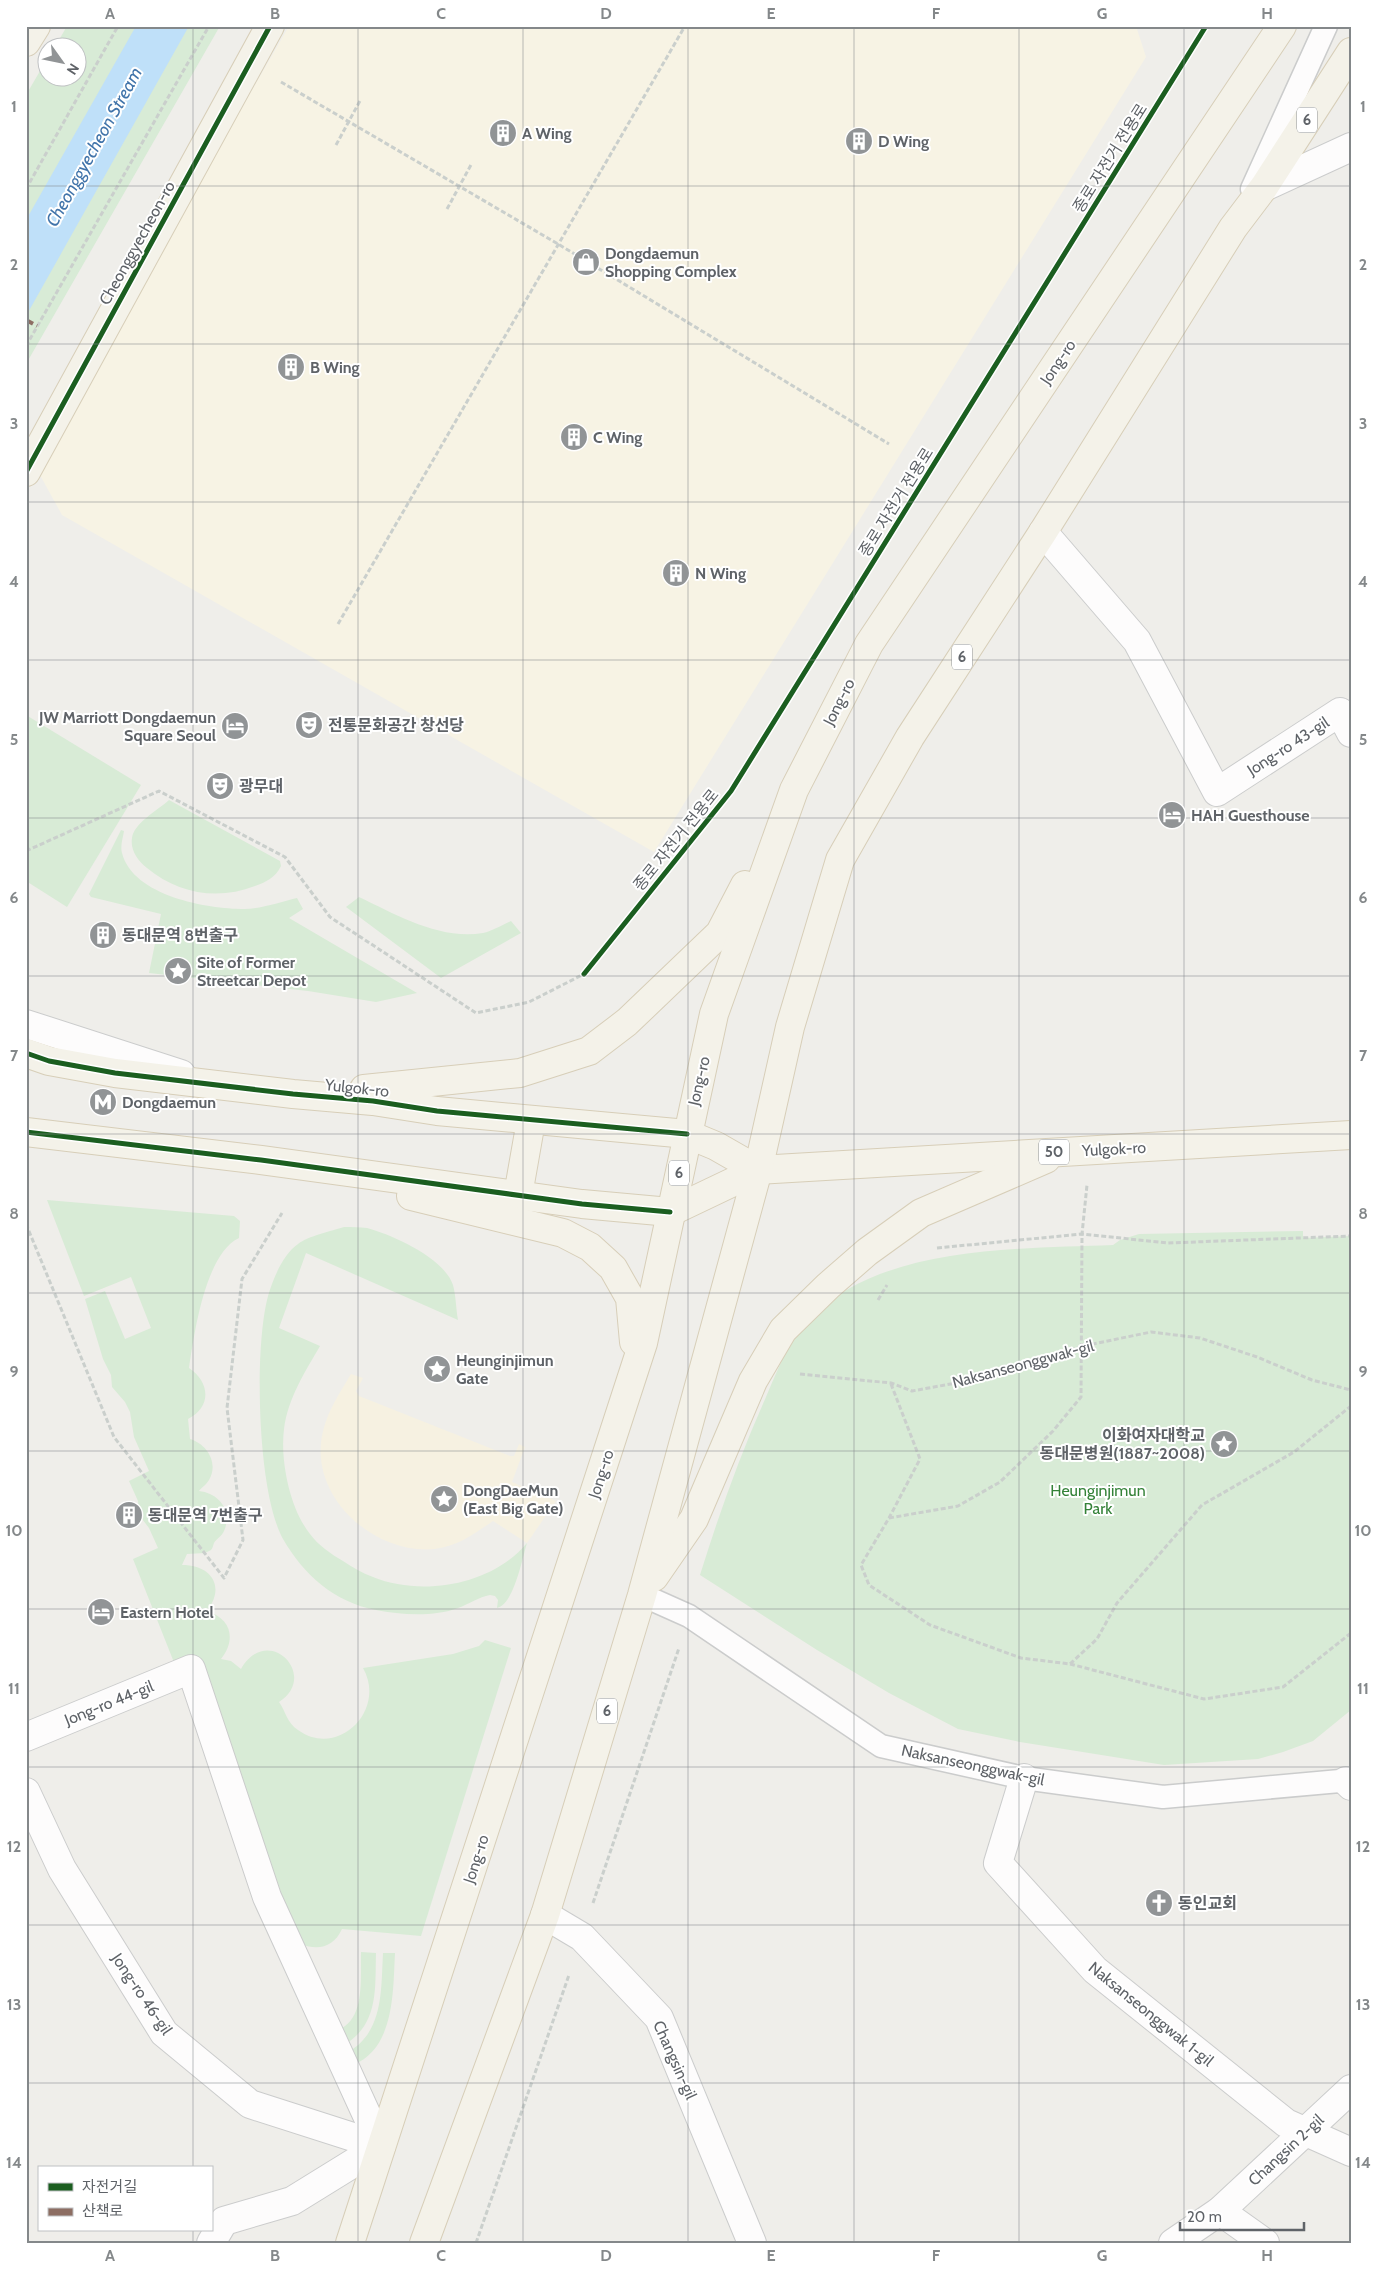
<svg xmlns="http://www.w3.org/2000/svg" width="1377" height="2269" font-family="Cabin,'Noto Sans KR',sans-serif">
  <style>
    .commercial { fill: #f7f3e4 }
    .green { fill: #d8ebd6 }
    .sand { fill: #f6f1e1 }
    .water { fill: #bfe0f9 }
    .lines { fill: none; stroke-linecap: round; stroke-linejoin: round }
    .service-casing { stroke: #cbcccc; stroke-width: 25 }
    .minor-casing { stroke: #cbcccc; stroke-width: 30 }
    .tertiary-casing { stroke: #cbcccc; stroke-width: 30 }
    .primary-casing { stroke: #d7ceb8; stroke-width: 30 }
    .path { stroke: #cacfcc; stroke-width: 3; stroke-dasharray: 5 2.5; stroke-linecap: butt }
    .service { stroke: #fdfcfc; stroke-width: 22 }
    .minor { stroke: #fdfcfc; stroke-width: 28 }
    .tertiary { stroke: #fdfcfc; stroke-width: 28 }
    .primary { stroke: #f4f2e9; stroke-width: 28 }
    .path-bridge { stroke: #cacfcc; stroke-width: 3; stroke-dasharray: 5 2.5; stroke-linecap: butt }
    .quiet { stroke: #8d6e63; stroke-width: 4; stroke-dasharray: 8 4; stroke-linecap: butt }
    .cycleway-casing { stroke: #fff; stroke-width: 8 }
    .cycleway { stroke: #1b5e20; stroke-width: 5 }
    .grid { fill: none; stroke: #84888a; stroke-width: 1; stroke-opacity: 0.55 }
    .labels { text-anchor: middle; dominant-baseline: central; stroke-width: 4; stroke-linejoin: round; paint-order: stroke }
    .shield { fill: #fff; stroke: #8f9295; stroke-width: 1 }
    .shield-label { font-size: 15px; font-weight: bold; fill: #5f6368 }
    .poi-label { font-size: 16px; font-weight: bold; fill: #5f6368; stroke: #fff; text-anchor: start }
    .street-label { font-size: 16px; fill: #5f6368; stroke: #fff }
    .park-label { font-size: 16px; fill: #348238; stroke: #fff }
    .water-label { font-size: 18px; font-style: italic; fill: #4174aa; stroke: #fff }
    .neatline { fill: none; stroke: #84888a; stroke-width: 2 }
    .grid-label { font-size: 16px; text-anchor: middle; font-weight: bold; fill: #84888a }
  </style>
  <rect width="100%" height="100%" fill="#efeeea"/>
  <path class="commercial" d="M289 26H1136L1146 57 654 852 62 515 35 466Z"/>
  <g class="green">
    <path d="M67 26H220L26 364V95L47 59 48 78H78V48L55 47Z"/>
    <path d="M26 715 141 785 67 907 26 881Z"/>
    <path d="M169 800 280 861 281 866C275 878 266 882 255 886 217 901 177 893 147 868 138 861 130 850 132 838 134 823 158 810 169 800Z"/>
    <path d="M121 830 124 831C123 838 120 846 122 853 133 896 207 909 244 909 261 909 280 902 297 898L303 909 289 918 417 993 376 1002 308 991 149 973 161 914 91 897 89 894Z"/>
    <path d="M359 897C397 915 439 940 483 933 492 931 502 925 511 921L521 933 441 978 346 907Z"/>
    <path d="M47 1200 234 1216 240 1221 239 1238C205 1254 194 1335 189 1368 210 1382 212 1407 188 1419L190 1439C207 1444 219 1463 209 1480 206 1485 201 1488 199 1491 219 1493 233 1511 224 1531 222 1536 216 1539 214 1543 213 1545 213 1548 211 1550L205 1553 187 1554 182 1565C211 1565 226 1586 207 1611 232 1619 236 1640 221 1659L231 1661 241 1669C268 1622 320 1676 279 1702 286 1712 287 1723 298 1730 338 1759 387 1710 363 1668L453 1654 479 1646 485 1640 511 1648 421 1936 342 1929C334 1947 318 1951 301 1944L179 1675 133 1559 158 1548 149 1528 139 1515 138 1501 129 1481 149 1471 134 1437 130 1412 125 1402 112 1387 111 1375 103 1359 85 1299 105 1291 125 1339 151 1328 131 1277 84 1296Z"/>
    <path d="M344 1227C352 1227 360 1227 367 1228 393 1235 444 1258 453 1285 456 1296 456 1309 458 1320L306 1253 279 1328 320 1346C305 1372 288 1398 284 1429 280 1461 290 1509 310 1534 318 1545 331 1554 343 1561 352 1567 362 1573 373 1577 422 1597 492 1585 527 1543 522 1559 514 1604 497 1608L498 1600 495 1596 490 1595C479 1597 469 1604 458 1608 434 1617 401 1615 376 1610 334 1602 304 1575 283 1539 257 1492 254 1348 268 1296 273 1279 283 1254 298 1244 308 1236 332 1231 344 1227Z"/>
    <path d="M1303 1231V1238L1351 1236V1710L1313 1741 1283 1752 1258 1759 1164 1765 1020 1742 958 1729 889 1693 817 1650 700 1575C719 1514 740 1455 766 1397 778 1369 789 1340 810 1318 882 1245 1017 1249 1113 1245L1120 1240 1139 1234Z"/>
    <path d="M361 1952 376 1953C375 1987 379 2022 347 2043L338 2030C366 2019 360 1977 361 1952Z"/>
    <path d="M383 1953H395C393 1991 395 2048 353 2065L350 2051C384 2030 381 1988 383 1953Z"/>
  </g>
  <path class="sand" d="M351 1374 363 1378 356 1391 359 1396 510 1456H514L519 1444 525 1447 512 1482 556 1501 527 1543 493 1521C474 1534 458 1546 435 1549 377 1555 315 1502 321 1443 324 1416 338 1396 351 1374Z"/>
  <path class="water" d="M136 26H189L26 316V220Z"/>
  <g class="lines">
    <g class="service-casing">
      <g id="service">
        <path d="M1252 189 1326 26"/>
        <path d="M642 1595 689 1616 881 1746 1024 1778 1163 1797 1351 1780"/>
      </g>
    </g>
    <g class="minor-casing">
      <g id="minor">
        <path d="M1043 532 1137 641 1217 792 1340 712 1351 733"/>
        <path d="M26 1737 191 1669 267 1897 381 2146"/>
        <path d="M1024 1778 998 1863 1095 1970 1286 2123 1351 2152"/>
        <path d="M1346 1781 1351 1786"/>
        <path d="M26 1792 62 1869 164 2033 250 2104 381 2146"/>
        <path d="M545 1915 582 1937 659 2018 752 2243"/>
        <path d="M1220 2211 1265 2243"/>
        <path d="M211 2243 224 2221 292 2201 381 2146"/>
        <path d="M1173 2243 1220 2211 1351 2089"/>
      </g>
    </g>
    <g class="tertiary-casing">
      <g id="tertiary">
        <path d="M1264 187 1351 147"/>
        <path d="M26 1024 181 1074"/>
      </g>
    </g>
    <g class="primary-casing">
      <g id="primary">
        <path d="M26 42 36 26"/>
        <path d="M26 472 270 26"/>
        <path d="M26 1053 49 1061 115 1073 293 1094 373 1101 437 1111 687 1134 716 1146 758 1170"/>
        <path d="M364 1089 520 1073 589 1051 627 1022 720 933 745 885"/>
        <path d="M26 1132 261 1160 582 1204 670 1212 758 1170 1351 1135"/>
        <path d="M518 1195 531 1121"/>
        <path d="M411 1196 563 1233 590 1247 613 1268 630 1298 634 1342"/>
        <path d="M654 1577 694 1519 753 1381 783 1330 828 1286 867 1252 921 1213 1046 1159"/>
        <path d="M350 2243 643 1343 714 1014 794 790 869 644 1282 26"/>
        <path d="M424 2243 545 1915 642 1595 758 1170 790 1027 840 860 910 737 1043 532 1233 228 1264 187 1351 52"/>
      </g>
    </g>
    <g class="path">
      <path d="M281 82 558 244 889 444"/>
      <path d="M26 189 118 26"/>
      <path d="M26 346 209 26"/>
      <path d="M338 624 685 26"/>
      <path d="M26 851 159 791 285 857 330 917 476 1013 529 1002 584 974"/>
      <path d="M26 1224 114 1437 224 1578 243 1540 227 1408 242 1279 282 1213"/>
      <path d="M937 1248 1082 1234 1168 1243 1351 1236"/>
      <path d="M878 1300 887 1285"/>
      <path d="M800 1374 891 1383 912 1391 978 1379 1083 1346 1151 1332 1200 1338 1257 1357 1312 1380 1351 1390"/>
      <path d="M891 1384 920 1459 889 1518 861 1565 869 1585 930 1625 1021 1658 1070 1664 1097 1639 1117 1603 1202 1505 1294 1452 1351 1406"/>
      <path d="M889 1518 958 1506 1000 1482 1053 1431 1081 1397 1082 1234 1087 1185"/>
      <path d="M1070 1664 1204 1699 1283 1687 1351 1633"/>
      <path d="M593 1903 679 1648"/>
      <path d="M476 2243 569 1975"/>
    </g>
    <use href="#service" class="service"/>
    <use href="#minor" class="minor"/>
    <use href="#tertiary" class="tertiary"/>
    <use href="#primary" class="primary"/>
    <g class="path-bridge">
      <path d="M336 145 361 99"/>
      <path d="M447 209 472 163"/>
    </g>
    <path class="quiet" d="M26 320 37 326"/>
    <g class="cycleway-casing">
      <g id="cycleway">
        <path d="M26 472 270 26"/>
        <path d="M584 974 731 791 1206 26"/>
        <path d="M26 1053 49 1061 115 1073 293 1094 373 1101 437 1111 687 1134"/>
        <path d="M26 1132 261 1160 582 1204 670 1212"/>
      </g>
    </g>
    <use href="#cycleway" class="cycleway"/>
  </g>
  <path class="grid" d="M193 26V2168M358 26V2243M523 26V2243M688 26V2243M854 26V2243M1019 26V2243M1184 26V2243M26 186H1351M26 344H1351M26 502H1351M26 660H1351M26 818H1351M26 976H1351M26 1134H1351M26 1293H1351M26 1451H1351M26 1609H1351M26 1767H1351M26 1925H1351M26 2083H1351M193 2230V2243"/>
  <defs>
    <g id="building-disc" transform="scale(1.4375)"><circle r="9.5" fill="#919496" stroke="#fff"/><path d="M-4-6H4V6H1V3H-1V6H-4ZM-2.5-4.3h1.7v1.8h-1.7ZM.8-4.3h1.7v1.8H.8ZM-2.5-1h1.7V.8h-1.7ZM.8-1h1.7V.8H.8Z" fill="#fff"/></g>
    <g id="shop-disc" transform="scale(1.4375)"><circle r="9.5" fill="#919496" stroke="#fff"/><path d="M-5-2.5h2.3a2.7 3.5 0 0 1 5.4 0H5L5.5 6h-11ZM-1.5-2.5h3a1.5 2.3 0 0 0-3 0Z" fill="#fff"/></g>
    <g id="theatre-disc" transform="scale(1.4375)"><circle r="9.5" fill="#919496" stroke="#fff"/><path d="M-5-5.5Q0-4 5-5.5V0Q5 5 0 6Q-5 5-5 0ZM-3.3-2.5H-1v1.5H-3.3ZM1-2.5H3.3v1.5H1ZM-2.8 1Q0 5.5 2.8 1Z" fill="#fff"/></g>
    <g id="hotel-disc" transform="scale(1.4375)"><circle r="9.5" fill="#919496" stroke="#fff"/><path d="M-6-4.5h1.5V1H6V5H4.5V3h-9V5H-6ZM-4 0a1.8 1.8 0 1 1 3.6 0ZM.5 0V-2.5h3Q6-2.5 6 0Z" fill="#fff"/></g>
    <g id="sight-disc" transform="scale(1.4375)"><circle r="9.5" fill="#919496" stroke="#fff"/><path d="M0-6L1.8-2.2L6-1.7L2.9 1.2L3.7 5.4L0 3.3L-3.7 5.4L-2.9 1.2L-6-1.7L-1.8-2.2Z" fill="#fff"/></g>
    <g id="metro-disc" transform="scale(1.4375)"><circle r="9.5" fill="#919496" stroke="#fff"/><path d="M-5.5 5V-5H-3L0 0L3-5H5.5V5H3V-.5L0 4L-3-.5V5Z" fill="#fff"/></g>
    <g id="church-disc" transform="scale(1.4375)"><circle r="9.5" fill="#919496" stroke="#fff"/><path d="M-1.2-6h2.4v3.5h3.3v2.4h-3.3V6h-2.4V-.1h-3.3v-2.4h3.3Z" fill="#fff"/></g>
  </defs>
  <g fill-rule="evenodd">
    <use href="#building-disc" x="503" y="133"/>
    <use href="#building-disc" x="859" y="141"/>
    <use href="#shop-disc" x="586" y="262"/>
    <use href="#building-disc" x="291" y="367"/>
    <use href="#building-disc" x="574" y="437"/>
    <use href="#building-disc" x="676" y="573"/>
    <use href="#theatre-disc" x="309" y="725"/>
    <use href="#hotel-disc" x="235" y="726"/>
    <use href="#theatre-disc" x="220" y="786"/>
    <use href="#hotel-disc" x="1172" y="815"/>
    <use href="#building-disc" x="103" y="935"/>
    <use href="#sight-disc" x="178" y="971"/>
    <use href="#metro-disc" x="103" y="1102"/>
    <use href="#sight-disc" x="437" y="1369"/>
    <use href="#sight-disc" x="1224" y="1444"/>
    <use href="#sight-disc" x="444" y="1499"/>
    <use href="#building-disc" x="129" y="1515"/>
    <use href="#hotel-disc" x="101" y="1612"/>
    <use href="#church-disc" x="1159" y="1903"/>
  </g>
  <g class="labels">
    <g class="shield">
      <rect x="1297" y="107.5" width="20" height="25" rx="4"/>
      <rect x="952" y="644.5" width="20" height="25" rx="4"/>
      <rect x="1039" y="1139.5" width="30" height="25" rx="4"/>
      <rect x="669" y="1160.5" width="20" height="25" rx="4"/>
      <rect x="597" y="1698.5" width="20" height="25" rx="4"/>
    </g>
    <g class="shield-label">
      <text x="1307" y="120">6</text>
      <text x="962" y="657">6</text>
      <text x="1054" y="1152">50</text>
      <text x="679" y="1173">6</text>
      <text x="607" y="1711">6</text>
    </g>
    <g class="poi-label">
      <text x="522" y="133">A Wing</text>
      <text x="878" y="141">D Wing</text>
      <text x="605" y="253">Dongdaemun<tspan x="605" dy="18">Shopping Complex</tspan></text>
      <text x="310" y="367">B Wing</text>
      <text x="593" y="437">C Wing</text>
      <text x="695" y="573">N Wing</text>
      <text x="216" y="717" text-anchor="end">JW Marriott Dongdaemun<tspan x="216" dy="18">Square Seoul</tspan></text>
      <text x="328" y="725">전통문화공간 창선당</text>
      <text x="239" y="786">광무대</text>
      <text x="1191" y="815">HAH Guesthouse</text>
      <text x="122" y="935">동대문역 8번출구</text>
      <text x="197" y="962">Site of Former<tspan x="197" dy="18">Streetcar Depot</tspan></text>
      <text x="122" y="1102">Dongdaemun</text>
      <text x="456" y="1360">Heunginjimun<tspan x="456" dy="18">Gate</tspan></text>
      <text x="1205" y="1435" text-anchor="end">이화여자대학교<tspan x="1205" dy="18">동대문병원(1887~2008)</tspan></text>
      <text x="463" y="1490">DongDaeMun<tspan x="463" dy="18">(East Big Gate)</tspan></text>
      <text x="148" y="1515">동대문역 7번출구</text>
      <text x="120" y="1612">Eastern Hotel</text>
      <text x="1178" y="1903">동인교회</text>
    </g>
    <g class="street-label">
      <text transform="translate(1110 158) rotate(-58)">종로 자전거 전용로</text>
      <text transform="translate(137 243) rotate(-61)">Cheonggyecheon-ro</text>
      <text transform="translate(1058 362) rotate(-56)">Jong-ro</text>
      <text transform="translate(896 502) rotate(-58)">종로 자전거 전용로</text>
      <text transform="translate(839 702) rotate(-63)">Jong-ro</text>
      <text transform="translate(1288 746) rotate(-33)">Jong-ro 43-gil</text>
      <text transform="translate(676 840) rotate(-51)">종로 자전거 전용로</text>
      <text transform="translate(699 1081) rotate(-77)">Jong-ro</text>
      <text transform="translate(357 1088) rotate(6)">Yulgok-ro</text>
      <text transform="translate(1114 1149) rotate(-3)">Yulgok-ro</text>
      <text transform="translate(1023 1364) rotate(-15)">Naksanseonggwak-gil</text>
      <text transform="translate(601 1474) rotate(-72)">Jong-ro</text>
      <text transform="translate(109 1703) rotate(-22)">Jong-ro 44-gil</text>
      <text transform="translate(973 1765) rotate(12)">Naksanseonggwak-gil</text>
      <text transform="translate(476 1859) rotate(-72)">Jong-ro</text>
      <text transform="translate(142 1994) rotate(56)">Jong-ro 46-gil</text>
      <text transform="translate(1151 2014) rotate(39)">Naksanseonggwak 1-gil</text>
      <text transform="translate(675 2060) rotate(66)">Changsin-gil</text>
      <text transform="translate(1286 2150) rotate(-43)">Changsin 2-gil</text>
    </g>
    <g class="park-label">
      <text x="1098" y="1490">Heunginjimun<tspan x="1098" dy="18">Park</tspan></text>
    </g>
    <g class="water-label">
      <text transform="translate(94 147) rotate(-61)">Cheonggyecheon Stream</text>
    </g>
  </g>
  <rect width="1377" height="2269" fill="none" stroke="#ffffff" stroke-width="55"/>
  <rect x="38" y="2166" width="175" height="65" fill="#ffffff" stroke="#bfc1c3"/>
  <rect x="48" y="2183" width="25" height="8" fill="#1b5e20" stroke="#bfc1c3"/>
  <text x="82" y="2192" font-size="15" fill="#5f6368">자전거길</text>
  <rect x="48" y="2208" width="25" height="8" fill="#8d6e63" stroke="#bfc1c3"/>
  <text x="82" y="2216" font-size="15" fill="#5f6368">산책로</text>
  <g transform="translate(62 62) rotate(123)"><circle r="24" fill="#ffffff" stroke="#bfc1c3"/>
  <path d="M0-4L9 19L0 12L-9 19Z" fill="#919496"/>
  <text y="-8" font-size="14" font-weight="bold" text-anchor="middle" fill="#5f6368">N</text>
  </g>
  <path d="M1180 2222v8h124v-8" fill="none" stroke="#5f6368" stroke-width="2.5"/>
  <text x="1187" y="2222" font-size="15" fill="#5f6368" stroke="#ffffff" stroke-width="4" paint-order="stroke">20 m</text>
  <rect x="28" y="28" width="1322" height="2214" class="neatline"/>
  <g class="grid-label">
    <text x="110" y="19">A</text>
    <text x="275" y="19">B</text>
    <text x="441" y="19">C</text>
    <text x="606" y="19">D</text>
    <text x="771" y="19">E</text>
    <text x="936" y="19">F</text>
    <text x="1102" y="19">G</text>
    <text x="1267" y="19">H</text>
    <text x="14" y="112">1</text>
    <text x="1363" y="112">1</text>
    <text x="14" y="270">2</text>
    <text x="1363" y="270">2</text>
    <text x="14" y="429">3</text>
    <text x="1363" y="429">3</text>
    <text x="14" y="587">4</text>
    <text x="1363" y="587">4</text>
    <text x="14" y="745">5</text>
    <text x="1363" y="745">5</text>
    <text x="14" y="903">6</text>
    <text x="1363" y="903">6</text>
    <text x="14" y="1061">7</text>
    <text x="1363" y="1061">7</text>
    <text x="14" y="1219">8</text>
    <text x="1363" y="1219">8</text>
    <text x="14" y="1377">9</text>
    <text x="1363" y="1377">9</text>
    <text x="14" y="1536">10</text>
    <text x="1363" y="1536">10</text>
    <text x="14" y="1694">11</text>
    <text x="1363" y="1694">11</text>
    <text x="14" y="1852">12</text>
    <text x="1363" y="1852">12</text>
    <text x="14" y="2010">13</text>
    <text x="1363" y="2010">13</text>
    <text x="14" y="2168">14</text>
    <text x="1363" y="2168">14</text>
    <text x="110" y="2261">A</text>
    <text x="275" y="2261">B</text>
    <text x="441" y="2261">C</text>
    <text x="606" y="2261">D</text>
    <text x="771" y="2261">E</text>
    <text x="936" y="2261">F</text>
    <text x="1102" y="2261">G</text>
    <text x="1267" y="2261">H</text>
  </g>
</svg>
